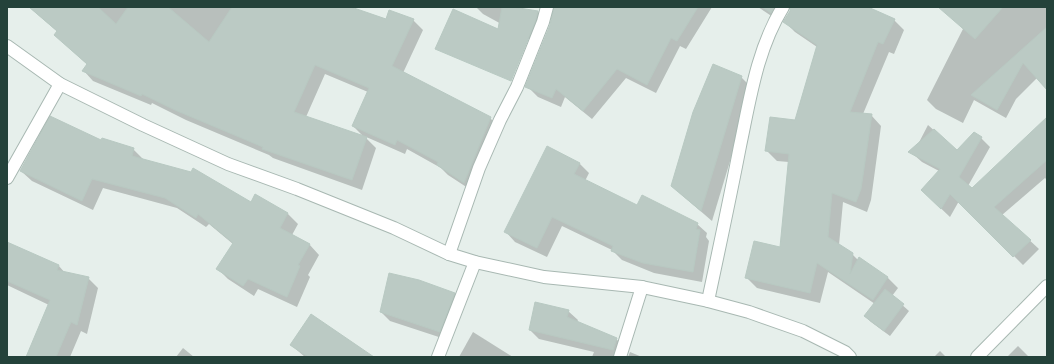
<svg xmlns="http://www.w3.org/2000/svg" width="1054" height="364" font-family="Quicksand,sans-serif">
  <style>
    .shadow { fill: #0003; fill-rule: evenodd }
    .building { fill: #bbcac4; stroke: #b8c9c2 }
    .lines { fill: none; stroke-linecap: round; stroke-linejoin: round }
    .minor-casing { stroke: #a8b8b2; stroke-width: 14 }
    .minor { stroke: #fff; stroke-width: 12 }
  </style>
  <rect width="100%" height="100%" fill="#e6efeb"/>
  <g class="shadow">
    <path d="M29 7H348L386 20H413L423 30 403 73 490 118 500 128 474 192 448 175 441 168 407 149 405 154 364 136 376 148 362 190 273 158 269 155 186 120 152 103 151 105 93 81 84 71 88 65 55 35 58 32ZM325 74 368 92 353 126 365 138 306 117Z"/>
    <path d="M476 7H508L538 12 548 23 540 45 483 14Z"/>
    <path d="M560 7H712L686 49 680 46 656 93 626 78 592 119 565 97 561 107 538 97 529 88Z"/>
    <path d="M758 7H776L773 17Z"/>
    <path d="M783 7H866L894 20 904 30 894 54 889 52 863 114 871 115 881 126 871 200 867 212 843 202 839 245 852 254 858 260 859 258 888 278 898 288 892 296 909 311 890 336 871 322 865 316 875 304 828 272 820 303 757 288 747 278 781 248 789 162 777 161 766 150 795 122 817 47 795 32 785 22 791 9Z"/>
    <path d="M944 7H1047V89L1037 78 1016 99 1006 118 974 100 963 123 936 109 927 100 963 29Z"/>
    <path d="M741 77 752 88 712 221 683 196 672 186Z"/>
    <path d="M1047 119V180L1045 178 1002 215 1039 249 1023 265 959 201 950 217 931 199 939 171 922 162 913 154 928 125 957 151 981 138 990 147 968 186 972 189Z"/>
    <path d="M101 141 133 149 144 160 251 203 255 195 288 214 298 224 292 235 309 244 319 255 308 275 310 277 297 307 258 289 254 296 228 279 218 269 233 244 209 224 206 227 177 208 103 188 93 210 32 181 21 171Z"/>
    <path d="M579 163 589 173 585 181 638 206 697 224 707 233 706 237 709 241 702 282 654 273 622 260 612 250 562 226 547 257 515 242 506 232Z"/>
    <path d="M7 243 59 266 65 273 88 278 98 288 87 334 81 331 70 357H29L49 305 7 285Z"/>
    <path d="M455 293 463 302 448 340 390 321 381 312Z"/>
    <path d="M568 311 578 320 577 322 616 339 626 348 624 357H592L594 352 539 339 530 330Z"/>
    <path d="M473 332 513 357H459Z"/>
    <path d="M291 345 373 357H305Z"/>
    <path d="M1018 346 1029 357H1007Z"/>
    <path d="M183 348 194 357H176Z"/>
    <path d="M940 351 946 357H934Z"/>
    <path d="M630 352 642 357H628Z"/>
  </g>
  <g class="building">
    <path d="M29 7H98L116 24 128 7H168L209 42 232 7H351L386 19 389 10 414 19 392 66 491 117 464 183 437 165 438 162 397 140 395 145 352 126 369 88 315 65 294 112 367 137 352 180 262 149 263 147 175 110 142 94 141 96 82 71 87 64 54 35 57 31Z"/>
    <path d="M502 7H513L538 11 536 20 511 81 435 49 453 9 498 29Z"/>
    <path d="M554 7H698L677 41 671 38 647 85 617 69 583 111 556 89 552 98 525 87 550 25Z"/>
    <path d="M762 7H774L771 13Z"/>
    <path d="M790 7H868L895 19 883 44 878 42 850 112 872 114 861 189 856 202 832 193 828 237 853 253 850 274 859 257 888 277 873 300 817 263 810 293 745 278 754 241 780 247 789 154 765 151 770 117 795 120 817 45 783 22 790 11Z"/>
    <path d="M938 7H1003L975 39Z"/>
    <path d="M1047 27V90L1023 63 997 110 971 95Z"/>
    <path d="M713 64 742 76 701 211 671 186 693 112Z"/>
    <path d="M50 116 101 140 102 138 134 148 132 156 191 172 193 168 251 202 255 194 288 213 280 228 310 244 298 265 300 266 287 297 248 279 243 286 216 269 233 243 198 214 196 218 165 198 92 179 82 201 20 171Z"/>
    <path d="M1047 117V160L994 207 1031 240 1013 257 950 194 941 209 921 190 940 169 908 152 934 129 957 150 974 132 982 137 959 177 972 188Z"/>
    <path d="M547 146 580 163 574 174 637 205 642 195 698 223 696 229 700 230 693 272 643 263 611 251 613 246 552 217 537 248 504 232Z"/>
    <path d="M7 242 59 265 57 270 89 277 77 325 71 322 56 357H26L50 300 7 281Z"/>
    <path d="M389 273 419 280 455 293 440 332 380 312Z"/>
    <path d="M885 289 904 304 884 331 864 316Z"/>
    <path d="M535 302 569 310 567 317 617 338 613 350 529 330Z"/>
    <path d="M311 314 374 357H308L290 345Z"/>
  </g>
  <g class="lines">
    <g class="minor-casing">
      <g id="minor">
        <path d="M7 46 60 84 143 125 228 164 297 189 394 228 449 254 475 262 544 277 642 287 708 301 749 312 803 331 845 352 850 357"/>
        <path d="M7 178 60 84"/>
        <path d="M449 254 479 168 500 120 517 87 543 22 547 7"/>
        <path d="M708 301C719 249 730 198 740 146 750 99 757 49 783 7"/>
        <path d="M438 357 475 262"/>
        <path d="M620 357 642 287"/>
        <path d="M977 357 1047 286"/>
      </g>
    </g>
    <use href="#minor" class="minor"/>
  </g>
  <rect width="1054" height="364" fill="none" stroke="#24423a" stroke-width="16"/>
</svg>
